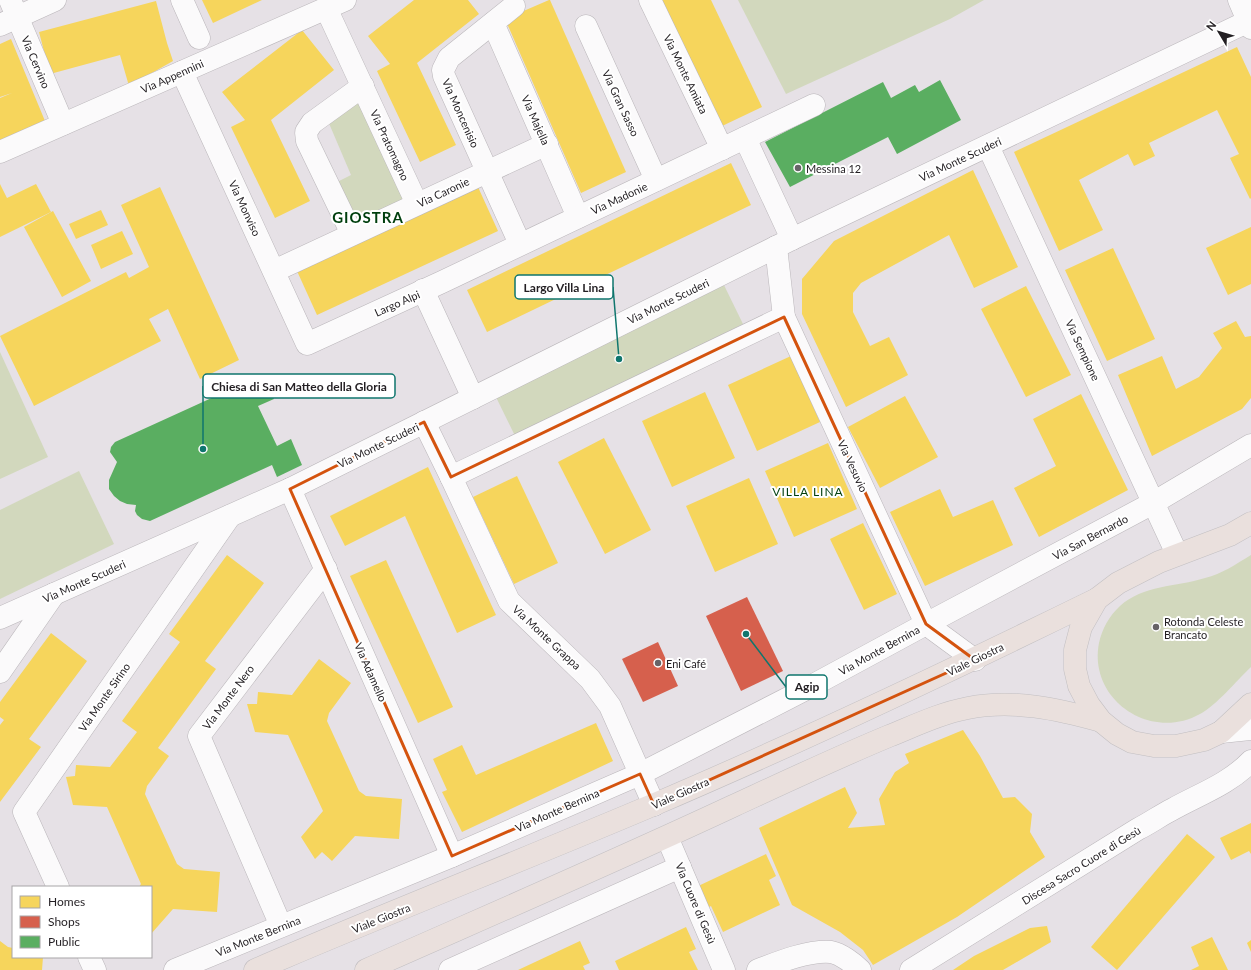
<svg xmlns="http://www.w3.org/2000/svg" width="1251" height="970" font-family="Lato,sans-serif">
  <style>
    .green { fill: #d2d8bd }
    .homes { fill: #f6d55c }
    .shops { fill: #d6604d }
    .public { fill: #5aae61 }
    .lines { fill: none; stroke-linecap: round; stroke-linejoin: round }
    .street-casing { stroke: #bab6ba; stroke-width: 23 }
    .primary-casing { stroke: #c2bfc2; stroke-width: 23 }
    .street { stroke: #fbfafb; stroke-width: 22 }
    .primary { stroke: #eae0dd; stroke-width: 22 }
    .marked { fill: none; stroke: #d4530e; stroke-width: 3; stroke-linejoin: round }
    .poi-dot { fill: #676367; stroke: #fff; stroke-width: 1.5 }
    .labels { text-anchor: middle; dominant-baseline: central; stroke-width: 4; stroke-linejoin: round; paint-order: stroke }
    .street-label { font-size: 11px; fill: #231f23; stroke: #fff }
    .poi-label { font-size: 11px; fill: #231f23; stroke: #fff; text-anchor: start }
    .neighbourhood-label { font-size: 12px; letter-spacing: 1px; fill: #003f0e; stroke: #fff }
    .district-label { font-size: 15px; font-weight: bold; letter-spacing: 1px; fill: #003f0e; stroke: #fff }
    .leader { fill: none; stroke: #0f766e; stroke-width: 1.5 }
    .callout-dot { fill: #0f766e; stroke: #fff; stroke-width: 1.5 }
    .callout { fill: #fff; stroke: #0f766e; stroke-width: 1.5 }
    .callout-label { font-size: 12px; text-anchor: middle; font-weight: bold; fill: #231f23 }
  </style>
  <rect width="100%" height="100%" fill="#e6e1e6"/>
  <g class="green">
    <path d="M738 0H984L950 19 786 94Z"/>
    <path d="M363 86 417 204 352 234 329 186 351 175 325 114Z"/>
    <path d="M722 281 743 324 516 438 495 395Z"/>
    <path d="M0 352 48 457 0 479Z"/>
    <path d="M79 471 114 544 0 599V510Z"/>
    <path d="M1251 555V667C1236 681 1217 705 1200 714 1150 742 1088 699 1099 643 1102 629 1109 616 1120 606 1143 585 1176 587 1205 578 1222 574 1236 564 1251 555Z"/>
  </g>
  <g class="homes">
    <path d="M202 0H262L213 23Z"/>
    <path d="M414 0H468L479 14 417 63 456 145 420 162 377 71 390 64 368 36Z"/>
    <path d="M549 0H550L626 172 581 193 505 19Z"/>
    <path d="M660 0H711L762 107 720 127Z"/>
    <path d="M156 1 167 43 173 61 129 86 120 55 50 74 39 32Z"/>
    <path d="M302 30 334 70 271 120 310 201 275 218 231 127 245 120 222 92Z"/>
    <path d="M11 39 45 121 0 140V98L12 93 0 97V44Z"/>
    <path d="M1237 47 1251 77V198L1250 199 1230 158 1239 154 1217 110 1149 143 1155 156 1134 166 1128 154 1079 180 1103 230 1059 251 1014 152Z"/>
    <path d="M731 163 751 205 487 332 467 290Z"/>
    <path d="M973 170 1018 267 974 288 949 235 861 283 853 293V312L870 346 889 337 908 375 846 407 802 314V279L834 241Z"/>
    <path d="M0 184 7 198 36 184 51 212 0 237Z"/>
    <path d="M160 187 239 360 200 379 168 309 149 319 161 341 34 406 0 336 126 272 129 278 149 267 121 205Z"/>
    <path d="M478 187 498 231 317 315 297 271Z"/>
    <path d="M101 210 108 225 76 239 69 224Z"/>
    <path d="M53 211 91 281 62 297 24 227Z"/>
    <path d="M1251 227V284L1228 295 1206 248Z"/>
    <path d="M122 231 133 254 101 269 91 245Z"/>
    <path d="M1113 248 1155 339 1107 361 1065 270Z"/>
    <path d="M1026 286 1071 375 1026 397 981 309Z"/>
    <path d="M1236 321 1245 337 1251 336V398L1242 409 1152 456 1118 375 1162 356 1176 389 1199 377 1222 348 1213 333Z"/>
    <path d="M791 356 820 422 757 451 728 385Z"/>
    <path d="M705 392 735 458 672 487 642 421Z"/>
    <path d="M1081 394 1128 490 1039 537 1014 488 1056 466 1033 419Z"/>
    <path d="M905 396 938 457 880 488 848 427Z"/>
    <path d="M604 438 651 530 605 554 558 462Z"/>
    <path d="M828 443 857 509 794 537 765 471Z"/>
    <path d="M428 467 496 615 457 633 405 516 345 546 330 516Z"/>
    <path d="M517 476 558 563 514 584 473 497Z"/>
    <path d="M749 478 778 544 715 572 686 506Z"/>
    <path d="M940 489 953 517 993 500 1013 545 925 586 890 512Z"/>
    <path d="M863 523 897 594 864 610 830 539Z"/>
    <path d="M227 555 264 583 205 661 216 669 158 748 169 756 147 786 145 794 177 864 184 869 220 872 217 912 173 909 151 934V887H139L141 884 107 807 73 805 66 777 75 776 76 765 110 767 137 732 122 721 180 642 169 634Z"/>
    <path d="M386 560 453 707 418 723 350 576Z"/>
    <path d="M51 633 87 661 29 739 41 747 0 802V725L4 720 0 717V702Z"/>
    <path d="M319 659 351 683 329 713 327 721 359 791 366 796 402 799 399 839 355 836 332 861 322 852 315 859 301 837 323 811 288 735 255 732 247 704H257L258 692 292 695Z"/>
    <path d="M596 723 613 761 462 832 442 792 447 790 433 759 462 745 476 775Z"/>
    <path d="M963 730 980 756 1003 798 1015 797 1032 814 1030 832 1045 857 957 917 873 965 863 950 840 932 792 905 759 828 845 787 857 813 848 828 885 825 879 799 895 772 909 763 905 754Z"/>
    <path d="M1251 823V854L1249 851 1231 860 1220 838Z"/>
    <path d="M1187 834 1215 857 1117 970 1091 947Z"/>
    <path d="M766 854 776 876 769 880 780 905 723 932 711 906 704 910 694 888Z"/>
    <path d="M1047 926 1051 942 1003 970H953L974 956 1030 928Z"/>
    <path d="M686 927 696 949 689 952 698 970H619L615 961Z"/>
    <path d="M1212 937 1228 970H1191L1199 966 1191 947Z"/>
    <path d="M1251 940V952L1247 943Z"/>
    <path d="M0 941 8 947 13 948V957H43L42 970H0Z"/>
    <path d="M580 941 590 963 583 966 585 970H518Z"/>
  </g>
  <g class="shops">
    <path d="M747 597 783 671 741 691 706 616Z"/>
    <path d="M658 642 678 686 643 702 622 659Z"/>
  </g>
  <g class="public">
    <path d="M940 80 961 120 897 154 888 137 790 187 765 142 883 82 891 98 915 85 919 92Z"/>
    <path d="M262 375 274 399 258 406 277 446 291 439 302 465 277 477 272 465 150 521 142 519 137 515 135 511 136 505 127 504 120 501 114 496 109 489V480L117 462 110 452 111 447 115 442Z"/>
  </g>
  <g class="lines">
    <g class="street-casing">
      <g id="street">
        <path d="M10 0 63 124"/>
        <path d="M182 0 199 38"/>
        <path d="M650 0 722 149"/>
        <path d="M1239 0 1251 28"/>
        <path d="M514 6 449 58 443 70 444 76 520 244"/>
        <path d="M326 8 417 204"/>
        <path d="M493 23 578 217"/>
        <path d="M0 25 55 0"/>
        <path d="M586 26 656 180"/>
        <path d="M182 72 307 344 442 282 814 105"/>
        <path d="M745 138 792 239"/>
        <path d="M988 146 1177 554"/>
        <path d="M0 152 345 0"/>
        <path d="M352 234 307 141 306 132 312 123 363 86"/>
        <path d="M776 247 784 317 926 624 975 660"/>
        <path d="M274 271 547 144"/>
        <path d="M423 290 473 398"/>
        <path d="M424 422 451 477 509 601 590 679 610 706 654 805"/>
        <path d="M451 477 784 317"/>
        <path d="M290 489 452 856"/>
        <path d="M0 618 290 489 792 239 1251 20"/>
        <path d="M0 672 54 594"/>
        <path d="M1221 732 1251 729"/>
        <path d="M667 837 724 970"/>
        <path d="M58 887 24 812 230 516"/>
        <path d="M281 926 199 736 326 569"/>
        <path d="M89 957 95 970"/>
        <path d="M175 970 452 856 640 774 806 689 926 624 1153 503 1251 445"/>
        <path d="M450 970 680 867"/>
        <path d="M758 970C779 962 809 950 831 952 841 954 853 963 860 970"/>
        <path d="M911 970 1138 829C1150 823 1161 815 1173 809 1200 794 1229 784 1251 761"/>
      </g>
    </g>
    <g class="primary-casing">
      <g id="primary">
        <path d="M1251 523 1230 535 1159 562 1118 583 1097 599 1081 627 1075 650V669L1079 686 1089 705 1101 721 1117 734 1132 742 1154 746H1176L1204 740 1221 732 1251 704"/>
        <path d="M255 970C387 913 521 861 653 805 803 741 950 671 1097 599"/>
        <path d="M366 970C488 916 611 863 733 806 785 782 836 758 889 736 914 726 941 713 968 708 1013 699 1058 709 1101 721"/>
      </g>
    </g>
    <use href="#street" class="street"/>
    <use href="#primary" class="primary"/>
  </g>
  <path class="marked" d="M784 317 926 624 975 660 654 805 640 774 452 856 290 489 424 422 451 477Z"/>
  <g class="poi-dot">
    <circle cx="798" cy="168" r="4"/>
    <circle cx="1156" cy="627" r="4"/>
    <circle cx="658" cy="663" r="4"/>
  </g>
  <g class="labels">
    <g class="street-label">
      <text transform="translate(36 62) rotate(67)">Via Cervino</text>
      <text transform="translate(686 74) rotate(64)">Via Monte Amiata</text>
      <text transform="translate(172 76) rotate(-24)">Via Appennini</text>
      <text transform="translate(621 103) rotate(65)">Via Gran Sasso</text>
      <text transform="translate(461 113) rotate(66)">Via Moncenisio</text>
      <text transform="translate(536 120) rotate(66)">Via Majella</text>
      <text transform="translate(390 145) rotate(65)">Via Pratomagno</text>
      <text transform="translate(960 159) rotate(-25)">Via Monte Scuderi</text>
      <text transform="translate(443 192) rotate(-25)">Via Caronie</text>
      <text transform="translate(619 198) rotate(-25)">Via Madonie</text>
      <text transform="translate(245 208) rotate(65)">Via Monviso</text>
      <text transform="translate(668 301) rotate(-26)">Via Monte Scuderi</text>
      <text transform="translate(397 303) rotate(-24)">Largo Alpi</text>
      <text transform="translate(1083 350) rotate(65)">Via Sempione</text>
      <text transform="translate(378 445) rotate(-26)">Via Monte Scuderi</text>
      <text transform="translate(853 466) rotate(65)">Via Vesuvio</text>
      <text transform="translate(1090 537) rotate(-28)">Via San Bernardo</text>
      <text transform="translate(84 581) rotate(-24)">Via Monte Scuderi</text>
      <text transform="translate(547 637) rotate(43)">Via Monte Grappa</text>
      <text transform="translate(879 650) rotate(-29)">Via Monte Bernina</text>
      <text transform="translate(975 659) rotate(-26)">Viale Giostra</text>
      <text transform="translate(371 672) rotate(66)">Via Adamello</text>
      <text transform="translate(104 697) rotate(-55)">Via Monte Sirino</text>
      <text transform="translate(228 697) rotate(-53)">Via Monte Nero</text>
      <text transform="translate(680 793) rotate(-24)">Viale Giostra</text>
      <text transform="translate(557 810) rotate(-24)">Via Monte Bernina</text>
      <text transform="translate(1081 865) rotate(-32)">Discesa Sacro Cuore di Gesù</text>
      <text transform="translate(696 903) rotate(67)">Via Cuore di Gesù</text>
      <text transform="translate(381 918) rotate(-22)">Viale Giostra</text>
      <text transform="translate(258 936) rotate(-22)">Via Monte Bernina</text>
    </g>
    <g class="poi-label">
      <text x="806" y="168">Messina 12</text>
      <text x="1164" y="621">Rotonda Celeste<tspan x="1164" dy="13">Brancato</tspan></text>
      <text x="666" y="663">Eni Café</text>
    </g>
    <g class="neighbourhood-label">
      <text x="808" y="491">VILLA LINA</text>
    </g>
    <g class="district-label">
      <text x="368" y="217">GIOSTRA</text>
    </g>
  </g>
  <path class="leader" d="M619 359L613 287M203 449L203 386M746 634L786 687"/>
  <g class="callout-dot">
    <circle cx="619" cy="359" r="4"/>
    <circle cx="203" cy="449" r="4"/>
    <circle cx="746" cy="634" r="4"/>
  </g>
  <g class="callout">
    <rect x="515" y="275" width="98" height="24" rx="4"/>
    <rect x="203" y="374" width="192" height="24" rx="4"/>
    <rect x="786" y="675" width="41" height="24" rx="4"/>
  </g>
  <g class="callout-label">
    <text x="564" y="292">Largo Villa Lina</text>
    <text x="299" y="391">Chiesa di San Matteo della Gloria</text>
    <text x="807" y="691">Agip</text>
  </g>
  <rect x="12" y="886" width="140" height="72" fill="#ffffff" stroke="#a7a5a7"/>
  <rect x="20" y="896" width="20" height="12" fill="#f6d55c" stroke="#a7a5a7"/>
  <text x="48" y="906" font-size="12" fill="#231f23">Homes</text>
  <rect x="20" y="916" width="20" height="12" fill="#d6604d" stroke="#a7a5a7"/>
  <text x="48" y="926" font-size="12" fill="#231f23">Shops</text>
  <rect x="20" y="936" width="20" height="12" fill="#5aae61" stroke="#a7a5a7"/>
  <text x="48" y="946" font-size="12" fill="#231f23">Public</text>
  <g transform="translate(1219 32) rotate(308)" stroke="#ffffff" stroke-width="3" paint-order="stroke">
  <path d="M0-3L7 15L0 10L-7 15Z" fill="#231f23"/>
  <text y="-6" font-size="11" font-weight="bold" text-anchor="middle" fill="#231f23">N</text>
  </g>
</svg>
